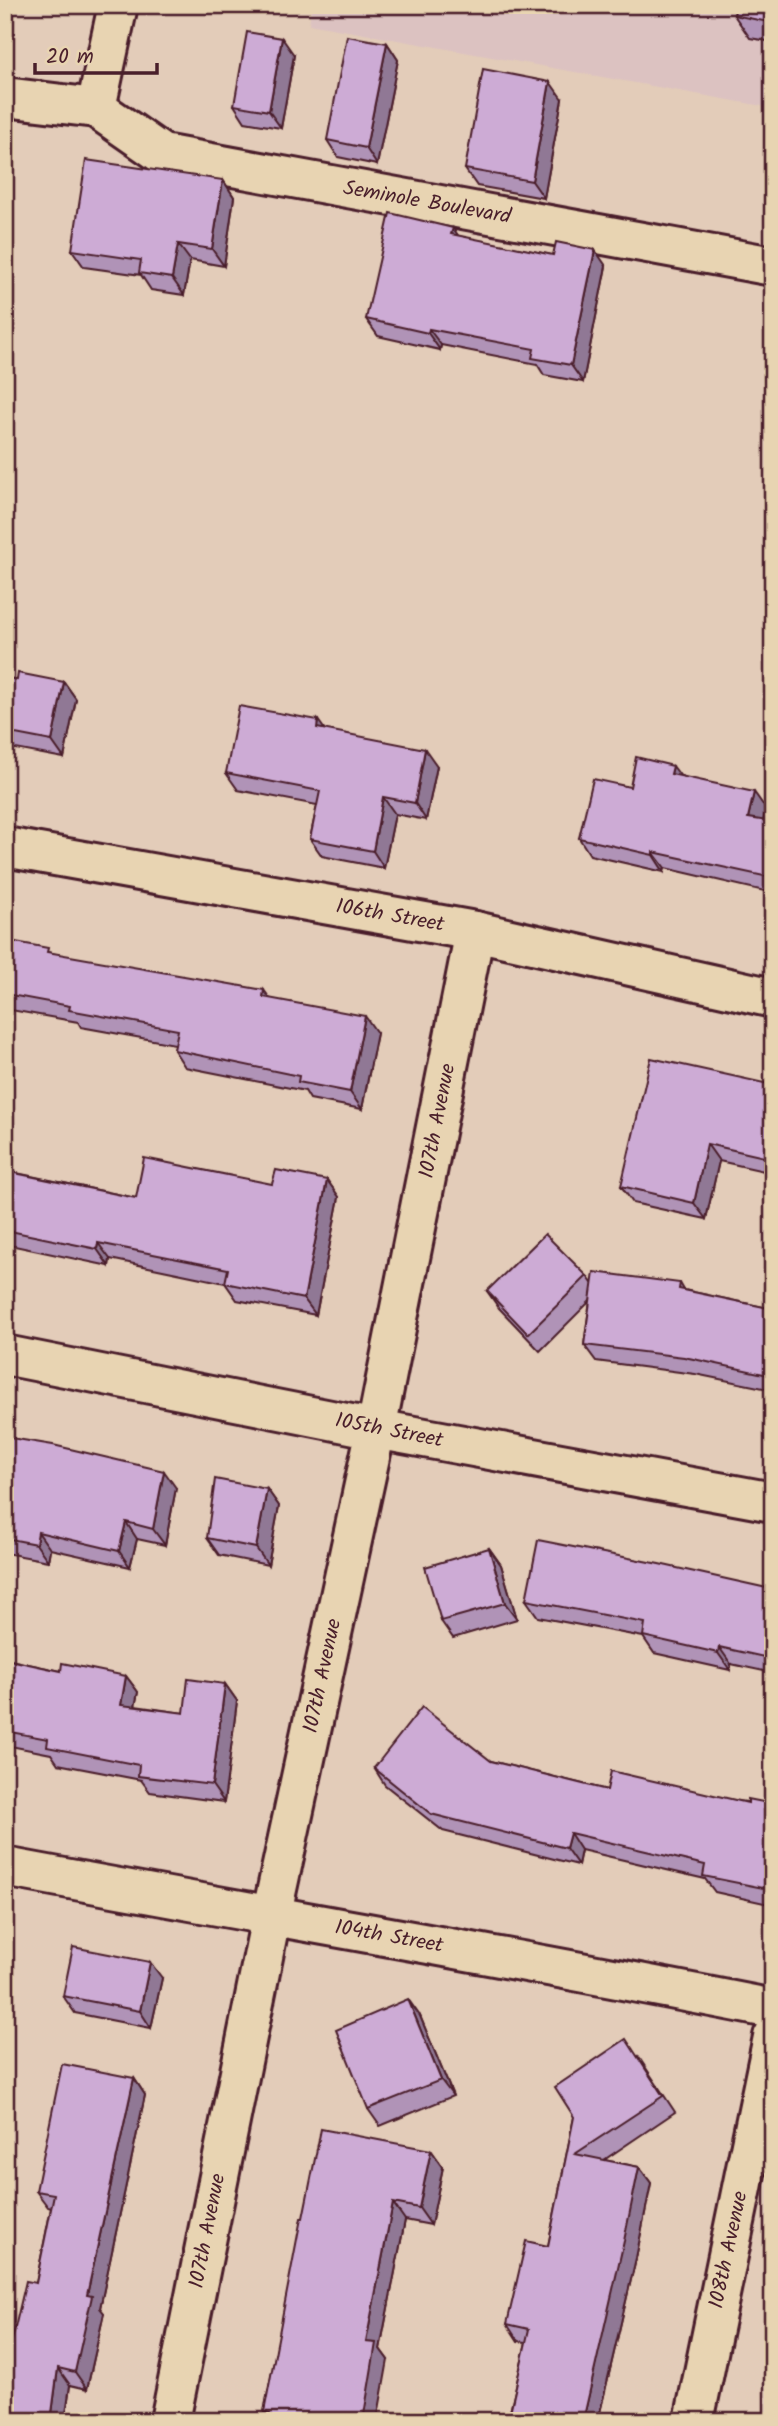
<svg xmlns="http://www.w3.org/2000/svg" width="778" height="2426" font-family="Kalam,sans-serif">
  <style>
    .built { fill: #dcc2c1 }
    .lines { fill: none; stroke-linecap: round; stroke-linejoin: round }
    .minor-casing { stroke: #4a1f2b; stroke-width: 44 }
    .minor { stroke: #e8d4b2; stroke-width: 38 }
    .wall { fill: #b093b7; stroke: #4a1f2b; stroke-width: 2 }
    .shaded-wall { fill: #907895; stroke: #4a1f2b; stroke-width: 2 }
    .building { fill: #cdabd5; stroke: #4a1f2b; stroke-width: 2 }
    .labels { text-anchor: middle; dominant-baseline: central; stroke-width: 6; stroke-linejoin: round; paint-order: stroke }
    .street-label { font-size: 21px; fill: #4a1f2b; stroke: #e8d4b2 }
  </style>
  <rect width="100%" height="100%" fill="#e3ccb9"/>
  <filter id="ink" filterUnits="userSpaceOnUse"><feTurbulence type="fractalNoise" baseFrequency=".0143" numOctaves="2"/><feDisplacementMap in="SourceGraphic" scale="14" xChannelSelector="R" yChannelSelector="G"/><feConvolveMatrix kernelMatrix="1 2 1 2 8 2 1 2 1" color-interpolation-filters="sRGB"/></filter>
  <g filter="url(#ink)">
    <path class="built" d="M312 5H773V108L309 24Z"/>
    <g class="lines">
      <g class="minor-casing">
        <g id="minor">
          <path d="M5 97 96 108 162 154 773 266"/>
          <path d="M96 108 118 5"/>
          <path d="M5 847 475 931 773 998"/>
          <path d="M5 1355 376 1429 773 1502"/>
          <path d="M5 1867C261 1915 518 1958 773 2009"/>
          <path d="M170 2421 271 1917 376 1429 475 931"/>
          <path d="M694 2421 773 2037"/>
        </g>
      </g>
      <use href="#minor" class="minor"/>
    </g>
    <g class="wall">
      <path d="M773 5V42L750 38 734 15Z"/>
      <path d="M387 43 398 60 377 165 338 157 327 140Z"/>
      <path d="M294 55 281 128 245 122 234 105Z"/>
      <path d="M562 99 544 198 477 186 465 169Z"/>
      <path d="M223 180 234 197 224 266 190 260 184 295 151 290 141 275 84 267 72 250Z"/>
      <path d="M453 228 458 236 606 266 583 382 544 375 537 364 441 345 440 350 378 336 366 319Z"/>
      <path d="M5 677 17 680 64 682 76 699 64 758 5 747Z"/>
      <path d="M324 730 437 766 426 820 395 814 384 868 322 856 310 839 317 805 238 790 226 773Z"/>
      <path d="M681 776 766 809 763 820 773 822V893L665 868 664 872 590 855 579 838 630 787Z"/>
      <path d="M5 940 51 953 270 999 377 1033 362 1109 310 1099 305 1091 185 1067 174 1050 175 1044 81 1027 78 1022 5 1009Z"/>
      <path d="M773 1085V1173L719 1161 706 1219 633 1203 621 1186Z"/>
      <path d="M5 1169 7 1171 136 1198 272 1184 327 1180 339 1197 316 1315 237 1300 225 1283 110 1259 109 1266 5 1244Z"/>
      <path d="M587 1276 592 1283H680L684 1290 773 1309V1390L695 1374 596 1361 584 1345 590 1301 540 1351 499 1308 487 1291Z"/>
      <path d="M5 1437 176 1488 165 1545 137 1539 130 1567 50 1549 48 1561 5 1553Z"/>
      <path d="M267 1489 279 1506 268 1565 219 1555 207 1538Z"/>
      <path d="M489 1548 501 1565 517 1619 453 1638 441 1621Z"/>
      <path d="M773 1583V1673L731 1664 730 1670 654 1653 643 1637 538 1617 526 1600 767 1588Z"/>
      <path d="M5 1659 61 1671 126 1676 138 1692 135 1706 184 1713 225 1684 237 1701 224 1802 150 1792 141 1780 58 1764 51 1754 5 1745Z"/>
      <path d="M491 1761 607 1790 773 1804V1905L715 1892 705 1879 581 1850 578 1865 443 1831 385 1785 374 1768Z"/>
      <path d="M162 1978 151 2028 75 2013 63 1996Z"/>
      <path d="M420 2016 453 2096 380 2126 368 2109Z"/>
      <path d="M638 2056 675 2112 604 2160 639 2167 651 2183 636 2258 598 2421H508L526 2342 518 2341 507 2324 548 2246 574 2117Z"/>
      <path d="M134 2078 145 2095 100 2308 104 2313 87 2389 70 2385 65 2421H5L36 2283 51 2208 48 2207 36 2191Z"/>
      <path d="M431 2150 443 2167 431 2225 405 2220 380 2349 388 2360 269 2420 264 2412 303 2218Z"/>
    </g>
    <g class="shaded-wall">
      <path d="M282 38 294 55 281 128 269 111Z"/>
      <path d="M387 43 398 60 377 165 366 148Z"/>
      <path d="M550 82 562 99 544 198 532 181Z"/>
      <path d="M223 180 234 197 224 266 212 249Z"/>
      <path d="M453 228 464 244 451 234Z"/>
      <path d="M178 244 190 260 184 295 172 278Z"/>
      <path d="M595 250 606 266 583 382 571 365Z"/>
      <path d="M429 329 441 345 440 350 428 333Z"/>
      <path d="M64 682 76 699 64 758 52 741Z"/>
      <path d="M318 720 330 737 317 728Z"/>
      <path d="M425 749 437 766 426 820 415 803Z"/>
      <path d="M673 766 685 782 671 774Z"/>
      <path d="M754 792 766 809 760 834 748 818Z"/>
      <path d="M383 797 395 814 384 868 373 851Z"/>
      <path d="M653 852 665 868 664 872 653 855Z"/>
      <path d="M264 990 276 1007 263 997Z"/>
      <path d="M365 1016 377 1033 362 1109 350 1092Z"/>
      <path d="M707 1144 719 1161 706 1219 694 1203Z"/>
      <path d="M327 1180 339 1197 316 1315 304 1299Z"/>
      <path d="M98 1243 110 1259 109 1266 97 1249Z"/>
      <path d="M164 1471 176 1488 165 1545 153 1529Z"/>
      <path d="M267 1489 279 1506 268 1565 256 1548Z"/>
      <path d="M126 1522 137 1539 130 1567 119 1551Z"/>
      <path d="M38 1532 50 1549 48 1561 36 1544Z"/>
      <path d="M489 1548 501 1565 517 1619 505 1603Z"/>
      <path d="M719 1647 731 1664 730 1670 718 1653Z"/>
      <path d="M126 1676 138 1692 132 1721 121 1705Z"/>
      <path d="M225 1684 237 1701 224 1802 212 1785Z"/>
      <path d="M570 1833 581 1850 578 1865 566 1848Z"/>
      <path d="M150 1962 162 1978 151 2028 140 2011Z"/>
      <path d="M408 1999 420 2016 453 2096 441 2080Z"/>
      <path d="M134 2078 145 2095 100 2308 104 2313 87 2389 75 2372 87 2295Z"/>
      <path d="M431 2150 443 2167 431 2225 419 2208Z"/>
      <path d="M639 2167 651 2183 636 2258 598 2421H583Z"/>
      <path d="M393 2203 405 2220 380 2349 388 2360 377 2421H363L366 2342Z"/>
      <path d="M58 2368 70 2385 65 2421H51Z"/>
    </g>
    <g class="building">
      <path d="M736 5H773V23L734 15Z"/>
      <path d="M247 32 282 38 269 111 234 105Z"/>
      <path d="M347 36 387 43 366 148 327 140Z"/>
      <path d="M483 69 550 82 532 181 465 169Z"/>
      <path d="M86 160 223 180 212 249 178 244 172 278 139 273 141 260 72 250Z"/>
      <path d="M390 213 453 228 451 234 553 255 556 242 595 250 571 365 532 358 534 349 429 329 428 333 366 319Z"/>
      <path d="M18 673 64 682 52 741 5 732V677L17 680Z"/>
      <path d="M239 706 318 720 317 728 425 749 415 803 383 797 373 851 310 839 320 791 226 773Z"/>
      <path d="M636 757 673 766 671 774 754 792 748 818 773 822V878L653 852V855L579 838 593 779 630 787Z"/>
      <path d="M5 940 48 948 47 952 264 990 263 997 365 1016 350 1092 298 1082 299 1076 174 1050 178 1030 69 1010 70 1006 5 994Z"/>
      <path d="M651 1058 773 1085V1159L707 1144 694 1203 621 1186Z"/>
      <path d="M144 1158 272 1184 276 1170 327 1180 304 1299 225 1283 228 1269 98 1243 97 1249 5 1230V1171L136 1198Z"/>
      <path d="M545 1234 587 1276 528 1334 487 1291Z"/>
      <path d="M594 1272 680 1283 679 1289 773 1309V1376L684 1357 584 1345Z"/>
      <path d="M5 1437 53 1445 164 1471 153 1529 126 1522 119 1551 38 1532 36 1544 5 1538Z"/>
      <path d="M215 1479 267 1489 256 1548 207 1538Z"/>
      <path d="M538 1540 659 1564 767 1588 768 1582 773 1583V1659L719 1647 718 1653 643 1636 645 1623 526 1600Z"/>
      <path d="M489 1548 505 1603 441 1621 425 1567Z"/>
      <path d="M5 1659 61 1671 62 1663 126 1676 121 1705 184 1713 188 1679 225 1684 212 1785 138 1776 139 1765 47 1747 48 1739 5 1731Z"/>
      <path d="M422 1707 491 1761 607 1790 611 1771 748 1803V1799L773 1804V1890L703 1876 705 1865 570 1833 566 1848 431 1814 374 1768Z"/>
      <path d="M73 1947 150 1962 140 2011 63 1996Z"/>
      <path d="M408 1999 441 2080 368 2109 336 2030Z"/>
      <path d="M626 2039 663 2096 575 2154 639 2167 624 2241 583 2421H508L529 2329 507 2324 526 2241 548 2246 574 2117 555 2087Z"/>
      <path d="M62 2064 134 2078 87 2295 92 2296 75 2372 58 2368 51 2421H5V2370L26 2281 36 2283 54 2194 36 2191Z"/>
      <path d="M321 2129 431 2150 419 2208 393 2203 366 2342 376 2343 363 2421H269L270 2414 264 2412 301 2218H303Z"/>
    </g>
  </g>
  <g class="labels">
    <g class="street-label">
      <text transform="translate(427 203) rotate(10)">Seminole Boulevard</text>
      <text transform="translate(390 916) rotate(10)">106th Street</text>
      <text transform="translate(438 1121) rotate(-79)">107th Avenue</text>
      <text transform="translate(389 1431) rotate(11)">105th Street</text>
      <text transform="translate(323 1676) rotate(-78)">107th Avenue</text>
      <text transform="translate(389 1937) rotate(10)">104th Street</text>
      <text transform="translate(208 2231) rotate(-79)">107th Avenue</text>
      <text transform="translate(729 2250) rotate(-78)">108th Avenue</text>
    </g>
  </g>
  <rect width="778" height="2426" fill="none" stroke="#e8d4b2" stroke-width="28"/>
  <rect x="14" y="14" width="750" height="2398" fill="none" stroke="#4a1f2b" stroke-width="2.5" filter="url(#ink)"/>
  <path d="M35 63v10h122v-10" fill="none" stroke="#4a1f2b" stroke-width="3.5"/>
  <text x="46" y="63" font-size="21" fill="#4a1f2b" stroke="#e8d4b2" stroke-width="5" paint-order="stroke">20 m</text>
</svg>
